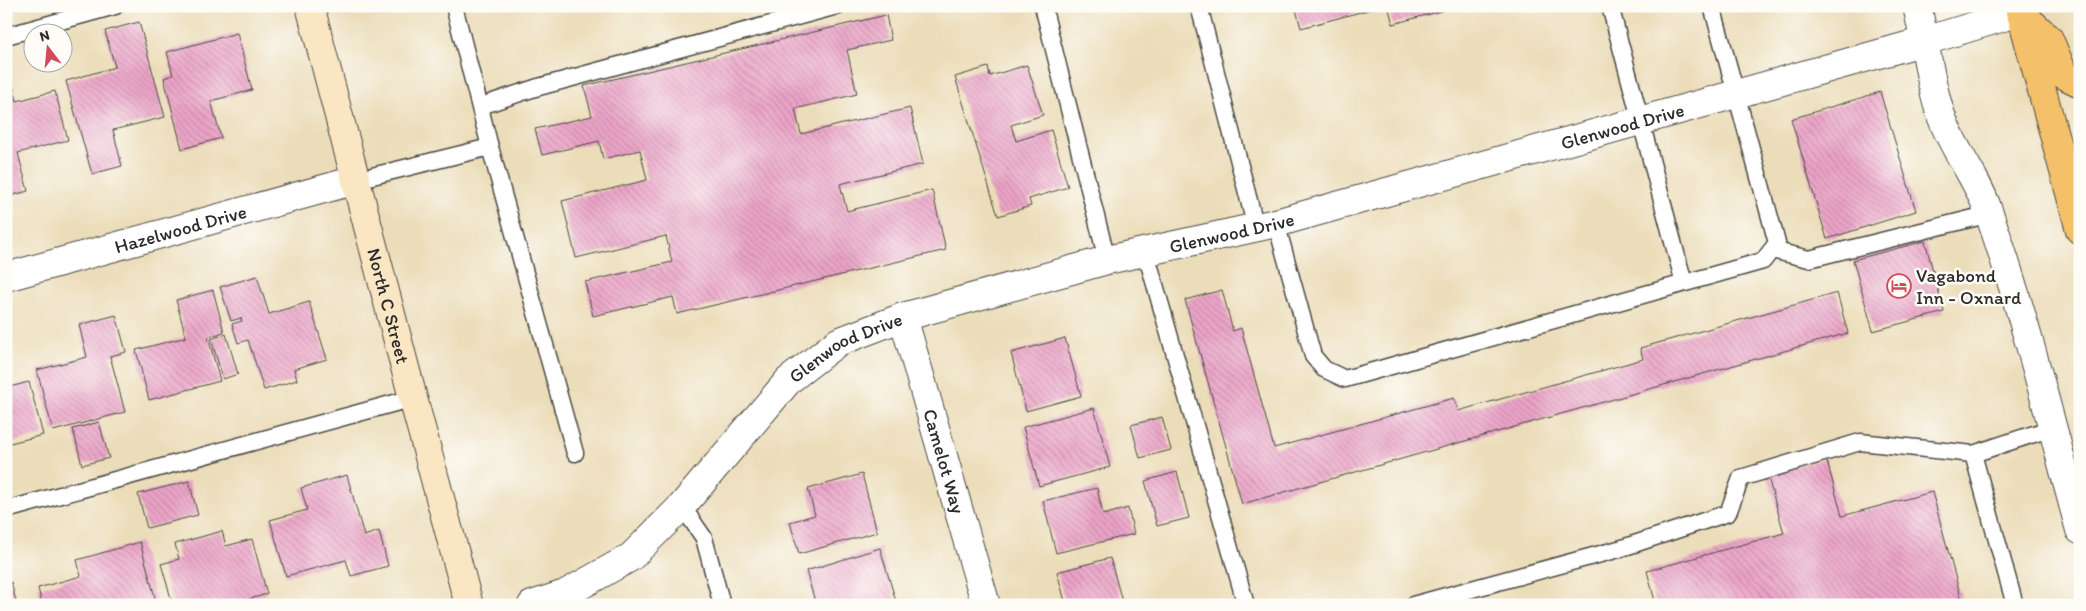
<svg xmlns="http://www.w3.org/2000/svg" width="2086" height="611" font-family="Itim,sans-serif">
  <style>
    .building { fill: url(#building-back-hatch) }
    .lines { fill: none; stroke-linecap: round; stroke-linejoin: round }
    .lane-casing { stroke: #484640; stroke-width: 19 }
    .street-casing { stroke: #484640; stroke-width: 30 }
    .secondary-casing { stroke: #484640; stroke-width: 30 }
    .primary-casing { stroke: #484640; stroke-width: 30 }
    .lane { stroke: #fff; stroke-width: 16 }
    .street { stroke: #fff; stroke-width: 28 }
    .secondary { stroke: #fbe6c4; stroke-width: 28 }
    .primary { stroke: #f4c16b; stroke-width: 28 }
    .labels { text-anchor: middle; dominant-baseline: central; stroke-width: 5; stroke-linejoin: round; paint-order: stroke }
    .street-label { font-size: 19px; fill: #2b2b2b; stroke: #fdfcf7 }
    .poi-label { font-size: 19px; fill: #2b2b2b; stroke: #fdfcf7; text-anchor: start }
  </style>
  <defs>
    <pattern id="building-back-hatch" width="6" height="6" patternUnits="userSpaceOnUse" patternTransform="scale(1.25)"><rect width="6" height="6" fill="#eca4c8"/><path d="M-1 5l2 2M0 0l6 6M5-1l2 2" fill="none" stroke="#bf86a3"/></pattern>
  </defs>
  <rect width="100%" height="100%" fill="#fdfcf7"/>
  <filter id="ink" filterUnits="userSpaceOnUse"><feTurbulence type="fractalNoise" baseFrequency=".02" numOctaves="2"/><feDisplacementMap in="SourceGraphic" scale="10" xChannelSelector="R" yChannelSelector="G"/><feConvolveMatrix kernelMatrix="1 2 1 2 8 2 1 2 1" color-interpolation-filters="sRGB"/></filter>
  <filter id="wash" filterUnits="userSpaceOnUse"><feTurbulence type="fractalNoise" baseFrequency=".0096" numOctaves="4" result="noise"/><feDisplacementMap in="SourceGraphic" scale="20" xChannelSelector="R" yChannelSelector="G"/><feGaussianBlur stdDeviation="1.12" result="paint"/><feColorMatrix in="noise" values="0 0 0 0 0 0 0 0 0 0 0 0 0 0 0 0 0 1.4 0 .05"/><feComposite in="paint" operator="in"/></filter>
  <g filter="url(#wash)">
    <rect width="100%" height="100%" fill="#ecddba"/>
    <g id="blocks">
      <g class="building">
        <path d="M1295 6H1379V7L1301 28Z"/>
        <path d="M1388 6H1456V7L1393 24Z"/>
        <path d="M886 15 891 40 847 50 857 94 795 109 801 134 910 108 923 164 840 184 847 211 932 190 946 250 677 314 673 297 593 316 585 282 672 262 666 236 576 258 562 201 647 180 640 150 603 159 599 141 542 155 535 129 592 116 584 86Z"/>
        <path d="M139 22 165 117 113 130 122 166 92 174 66 81 115 67 105 31Z"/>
        <path d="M237 33 252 90 211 101 221 138 182 149 164 78 173 75 167 52Z"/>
        <path d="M1027 65 1043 115 1011 125 1016 141 1051 130 1068 187 1029 199 1031 206 998 216 955 77 988 67 990 76Z"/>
        <path d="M10 76 17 101 55 91 68 140 18 153 28 191 6 197V77Z"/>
        <path d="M1880 92 1916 211 1827 239 1791 119Z"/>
        <path d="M1925 241 1944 312 1873 331 1853 260Z"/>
        <path d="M257 276 269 314 309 302 327 359 294 369 297 380 264 390 248 340 238 343 232 324 242 321 241 318 231 321 220 287Z"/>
        <path d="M213 290 224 332 208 337 220 381 149 400 136 350 186 337 176 300Z"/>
        <path d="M1222 290 1233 331 1241 328 1274 448 1454 398 1458 411 1643 359 1640 348 1837 293 1848 333 1242 504 1185 300Z"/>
        <path d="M116 315 126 352 110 356 125 412 53 431 37 370 87 357 79 325Z"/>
        <path d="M226 334 238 374 223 379 211 339Z"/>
        <path d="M1065 338 1081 396 1026 411 1011 353Z"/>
        <path d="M29 382 43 435 6 444V388Z"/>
        <path d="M1094 408 1110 467 1039 486 1023 427Z"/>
        <path d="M1162 417 1171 450 1140 458 1131 425Z"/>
        <path d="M99 422 109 458 82 465 73 429Z"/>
        <path d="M1826 458 1842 516 1932 492 1963 605H1656L1647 571 1784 533 1767 474Z"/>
        <path d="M1177 472 1189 518 1157 526 1145 481Z"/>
        <path d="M862 474 877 532 799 554 790 522 815 515 808 489Z"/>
        <path d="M347 475 364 536 379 531 388 566 351 576 346 560 286 576 270 520 307 510 301 488Z"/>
        <path d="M189 481 198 515 147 528 138 494Z"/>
        <path d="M1097 488 1103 515 1128 508 1134 534 1056 553 1043 501Z"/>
        <path d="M222 531 226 546 252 539 267 594 229 605H173L161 564 179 559 175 544Z"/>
        <path d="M140 542 157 605H42L38 588 81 576 77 560Z"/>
        <path d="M880 548 897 605H816L806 571Z"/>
        <path d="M1110 558 1123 605H1066L1057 572Z"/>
        <path d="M11 582 17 605H6V583Z"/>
      </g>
    </g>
  </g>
  <g filter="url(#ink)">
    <use href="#blocks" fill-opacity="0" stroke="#484640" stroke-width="1"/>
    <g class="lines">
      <g class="lane-casing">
        <g id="lane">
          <path d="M454 6 490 147 575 453"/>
          <path d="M1043 6 1107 260"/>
          <path d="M1199 6 1256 228"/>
          <path d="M1610 6 1684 283"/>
          <path d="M6 36 115 6"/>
          <path d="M481 106 535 88 837 6"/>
          <path d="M356 180 490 147"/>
          <path d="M1276 223 1313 356 1324 369 1345 379 1763 261 1777 243 1712 6"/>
          <path d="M1772 250 1809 259 1990 214"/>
          <path d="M1146 253 1246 605"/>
          <path d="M1973 454 2015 605"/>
          <path d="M682 506 704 538 722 605"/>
          <path d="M6 510 413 398"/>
          <path d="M1413 605 1619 549 1728 513 1741 478 1860 442 1973 454 2052 428"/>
        </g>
      </g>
      <g class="street-casing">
        <g id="street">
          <path d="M1917 6C1926 43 1929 82 1942 118 1954 151 1978 179 1989 213 2025 317 2051 424 2080 530"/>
          <path id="s1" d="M6 277 356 180"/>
          <path id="s2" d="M903 317 986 605"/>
          <path id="s3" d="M532 605 565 594 631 557 682 506 789 380 838 342 903 317 1107 260 1276 223 1925 41 2020 12"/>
        </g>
      </g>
      <g class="secondary-casing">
        <g id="secondary">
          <path id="s4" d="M310 6 413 398 469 605"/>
        </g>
      </g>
      <g class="primary-casing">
        <g id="primary">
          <path d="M2019 6 2080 230"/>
          <path d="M2020 12 2049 39 2064 75 2080 83"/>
        </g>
      </g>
      <use href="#lane" class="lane"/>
      <use href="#street" class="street"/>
      <use href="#secondary" class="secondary"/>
      <use href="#primary" class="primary"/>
    </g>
  </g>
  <defs>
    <g id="hotel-ring" transform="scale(1.25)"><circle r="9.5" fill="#fdfcf7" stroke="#d1495b" stroke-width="1.5"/><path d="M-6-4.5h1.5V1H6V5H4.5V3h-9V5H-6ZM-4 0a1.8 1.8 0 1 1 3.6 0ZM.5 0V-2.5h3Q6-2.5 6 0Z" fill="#d1495b"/></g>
  </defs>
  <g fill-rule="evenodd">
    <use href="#hotel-ring" x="1899" y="286"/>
  </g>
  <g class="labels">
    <g class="street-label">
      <text stroke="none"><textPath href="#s3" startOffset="1224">Glenwood Drive</textPath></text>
      <text stroke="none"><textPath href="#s1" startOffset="181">Hazelwood Drive</textPath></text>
      <text stroke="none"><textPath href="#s3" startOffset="819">Glenwood Drive</textPath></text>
      <text stroke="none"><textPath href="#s4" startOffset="310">North C Street</textPath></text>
      <text stroke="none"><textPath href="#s3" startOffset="414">Glenwood Drive</textPath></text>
      <text stroke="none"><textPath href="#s2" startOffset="150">Camelot Way</textPath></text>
    </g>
    <g class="poi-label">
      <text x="1916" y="275">Vagabond<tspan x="1916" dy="22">Inn - Oxnard</tspan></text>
    </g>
  </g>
  <rect width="2086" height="611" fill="none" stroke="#fdfcf7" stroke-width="25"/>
  <g transform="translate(48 48) rotate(344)"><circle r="24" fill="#fdfcf7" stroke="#a9a8a5"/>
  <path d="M0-4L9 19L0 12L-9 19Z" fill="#d1495b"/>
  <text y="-8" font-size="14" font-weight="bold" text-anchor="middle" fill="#2b2b2b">N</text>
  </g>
</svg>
